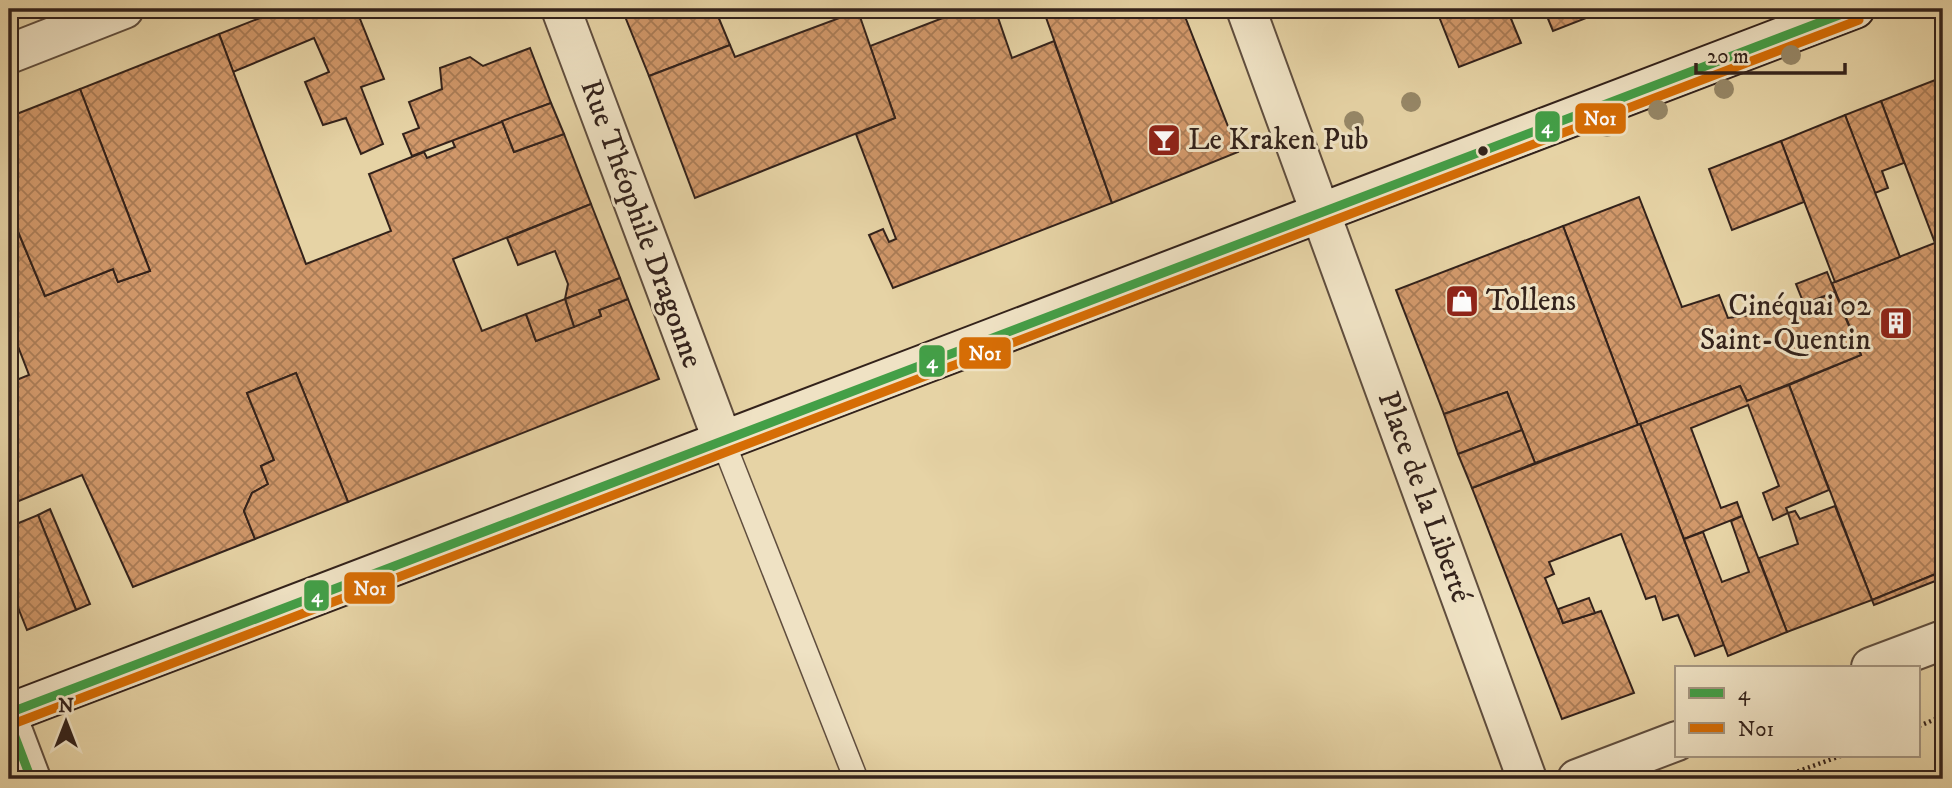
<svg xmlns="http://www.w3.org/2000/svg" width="1952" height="788" font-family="'IM FELL DW Pica',serif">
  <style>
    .building { fill: url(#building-cross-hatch); stroke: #33221b; stroke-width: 2 }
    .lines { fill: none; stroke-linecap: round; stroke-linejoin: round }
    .service-casing { stroke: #604e3e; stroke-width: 26 }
    .minor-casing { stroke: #604e3e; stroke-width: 42 }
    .tertiary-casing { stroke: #604e3e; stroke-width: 42 }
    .secondary-casing { stroke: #33221b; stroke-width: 42 }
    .path { stroke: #33221b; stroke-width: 4.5; stroke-dasharray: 2 3.5; stroke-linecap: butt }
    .service { stroke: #efe2c4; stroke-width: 23 }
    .minor { stroke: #efe2c4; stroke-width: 38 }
    .tertiary { stroke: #efe2c4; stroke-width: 38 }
    .secondary { stroke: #efe2c4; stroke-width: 38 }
    .bus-1-casing { stroke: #efe2c4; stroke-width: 14 }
    .bus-2-casing { stroke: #efe2c4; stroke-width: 14 }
    .bus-1 { stroke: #439f47; stroke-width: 9 }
    .bus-2 { stroke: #d66d05; stroke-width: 9 }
    .tree { fill: #968767 }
    .bus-dot { fill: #33221b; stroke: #efe2c4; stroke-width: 2.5 }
    .labels { text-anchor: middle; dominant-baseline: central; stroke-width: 6; stroke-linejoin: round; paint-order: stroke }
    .poi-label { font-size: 30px; fill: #33221b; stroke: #efe2c4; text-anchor: start }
    .street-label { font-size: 30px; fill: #33221b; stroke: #efe2c4 }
    .line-badge { stroke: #efe2c4; stroke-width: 2.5 }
    .badge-label { font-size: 19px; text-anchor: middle; font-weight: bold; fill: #fff }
  </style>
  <defs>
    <pattern id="building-cross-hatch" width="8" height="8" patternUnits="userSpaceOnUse" patternTransform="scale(1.75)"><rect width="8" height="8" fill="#d1986a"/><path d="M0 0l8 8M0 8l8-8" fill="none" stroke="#aa7c56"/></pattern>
  </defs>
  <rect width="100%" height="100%" fill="#e6d3a5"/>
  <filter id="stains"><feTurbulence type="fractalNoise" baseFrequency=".00286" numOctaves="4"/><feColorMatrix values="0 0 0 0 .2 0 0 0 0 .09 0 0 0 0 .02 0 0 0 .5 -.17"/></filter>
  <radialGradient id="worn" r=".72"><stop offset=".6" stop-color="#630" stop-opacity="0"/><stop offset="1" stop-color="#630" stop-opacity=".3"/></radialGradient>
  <g class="building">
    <path d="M283 9H356L384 79 361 87 383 144 361 154 346 118 323 125 305 82 329 72 314 38 233 72 219 34Z"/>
    <path d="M622 9H715L730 45 649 76Z"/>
    <path d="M966 9H995L1012 58 1054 41 1112 203 893 288 869 235 883 229 889 242 896 239 856 134 895 118 870 46Z"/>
    <path d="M1043 9H1182L1238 152 1112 203Z"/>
    <path d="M1436 9H1475L1478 17 1507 9 1521 43 1459 67Z"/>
    <path d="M1544 9H1592L1594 15 1553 31Z"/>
    <path d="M858 11 895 118 695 198 649 76 730 45 735 57Z"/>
    <path d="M219 34 306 264 391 231 369 174 424 152 427 158 455 147 452 140 502 121 514 152 564 134 591 204 453 259 482 331 526 314 536 341 601 316 599 310 628 299 659 379 348 502 296 373 247 393 274 460 261 466 268 484 252 493 244 511 255 539 133 587 82 475 9 505V383L29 375 9 323V210L45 296 113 269 118 282 150 271 80 89Z"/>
    <path d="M530 48 551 103 412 156 403 134 419 128 409 102 442 89 440 68 470 57 483 66Z"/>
    <path d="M1943 77V571L1872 600 1789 385 1861 355 1832 283 1935 243 1881 101Z"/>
    <path d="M80 89 150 271 118 282 113 269 45 296 9 210V117Z"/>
    <path d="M1881 101 1904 163 1882 171 1888 188 1875 193 1845 115Z"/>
    <path d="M551 103 564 134 514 152 502 121Z"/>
    <path d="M1845 115 1900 257 1835 282 1781 141Z"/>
    <path d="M1781 141 1804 202 1732 230 1709 169Z"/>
    <path d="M1639 197 1682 307 1719 295 1728 318 1790 310 1835 292 1861 355 1747 401 1740 386 1638 425 1563 226Z"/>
    <path d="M591 204 620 278 565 299 568 284 555 251 518 265 507 238Z"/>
    <path d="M1563 226 1638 425 1535 463 1507 392 1444 414 1396 290Z"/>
    <path d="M1827 272 1835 292 1804 304 1796 284Z"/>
    <path d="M620 278 628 299 599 310 601 316 574 327 565 299Z"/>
    <path d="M565 299 574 327 536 341 526 314Z"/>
    <path d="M296 373 348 502 255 539 244 511 252 493 268 484 261 466 274 460 247 393Z"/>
    <path d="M1789 385 1829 490 1786 508 1788 513 1773 520 1763 493 1779 486 1748 405 1691 428 1721 508 1737 502 1742 516 1684 539 1640 424 1740 386 1747 401Z"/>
    <path d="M1507 392 1522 430 1458 454 1444 414Z"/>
    <path d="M1640 424 1724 645 1695 656 1678 615 1663 620 1655 596 1646 599 1621 534 1549 562 1554 574 1545 578 1563 623 1601 611 1634 693 1562 719 1472 488Z"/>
    <path d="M1522 430 1535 463 1472 488 1458 454Z"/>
    <path d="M1835 506 1872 600 1787 632 1759 558 1798 544 1788 513 1795 511 1800 519Z"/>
    <path d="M50 509 90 604 76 610 38 515Z"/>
    <path d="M38 515 76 610 27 630 9 585V527Z"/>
    <path d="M1742 516 1787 632 1728 656 1684 539 1703 532 1722 582 1749 572 1731 521Z"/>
    <path d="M1943 571V578L1874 605 1872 600Z"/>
    <path d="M1589 598 1595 613 1563 623 1558 609Z"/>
  </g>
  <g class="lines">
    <g class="service-casing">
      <path id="service" d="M722 439 856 779"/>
    </g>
    <g class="minor-casing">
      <g id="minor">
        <path d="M561 9 722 439"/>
        <path d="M1246 9 1527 779"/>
        <path d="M9 54 124 9"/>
        <path d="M9 721 31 779"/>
      </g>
    </g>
    <g class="tertiary-casing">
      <g id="tertiary">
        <path d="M1871 667 1943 640"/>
        <path d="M1577 779 1677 741"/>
      </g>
    </g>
    <g class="secondary-casing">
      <path id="secondary" d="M9 713C624 477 1240 245 1855 9"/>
    </g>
    <g class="path">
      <path d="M1919 726 1943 716"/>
      <path d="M1777 779 1843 755"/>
    </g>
    <use href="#service" class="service"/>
    <use href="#minor" class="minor"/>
    <use href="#tertiary" class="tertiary"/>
    <use href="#secondary" class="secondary"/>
    <g class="bus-1-casing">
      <g id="bus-1">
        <path d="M9 713 1855 9"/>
        <path d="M9 721 31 779"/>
      </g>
    </g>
    <g class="bus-2-casing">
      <path id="bus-2" d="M13 724 1859 20"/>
    </g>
    <use href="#bus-1" class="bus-1"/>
    <use href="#bus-2" class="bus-2"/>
  </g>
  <g class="tree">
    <circle cx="1791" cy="55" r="10"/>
    <circle cx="1724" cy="89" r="10"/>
    <circle cx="1411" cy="102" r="10"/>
    <circle cx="1658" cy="110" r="10"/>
    <circle cx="1354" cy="121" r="10"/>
    <circle cx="1607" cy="127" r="10"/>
  </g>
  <defs>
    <g id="bar-square" transform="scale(1.75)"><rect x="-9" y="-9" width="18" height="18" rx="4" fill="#8f2418" stroke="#efe2c4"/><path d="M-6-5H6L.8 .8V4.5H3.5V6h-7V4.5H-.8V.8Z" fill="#fff"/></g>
    <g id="shop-square" transform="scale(1.75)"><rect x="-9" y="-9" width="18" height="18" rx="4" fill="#8f2418" stroke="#efe2c4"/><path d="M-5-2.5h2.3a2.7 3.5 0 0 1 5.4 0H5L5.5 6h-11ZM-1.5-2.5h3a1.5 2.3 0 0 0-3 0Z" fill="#fff"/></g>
    <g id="building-square" transform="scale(1.75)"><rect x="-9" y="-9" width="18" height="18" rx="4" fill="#8f2418" stroke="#efe2c4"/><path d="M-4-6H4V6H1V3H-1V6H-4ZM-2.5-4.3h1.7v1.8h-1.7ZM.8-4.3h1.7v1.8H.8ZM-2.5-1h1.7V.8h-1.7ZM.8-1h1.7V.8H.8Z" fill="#fff"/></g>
  </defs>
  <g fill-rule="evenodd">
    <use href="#bar-square" x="1164" y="140"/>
    <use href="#shop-square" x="1462" y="301"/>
    <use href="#building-square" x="1896" y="323"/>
  </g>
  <circle class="bus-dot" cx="1483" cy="151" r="6"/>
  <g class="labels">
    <g class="poi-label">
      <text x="1188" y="140">Le Kraken Pub</text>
      <text x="1486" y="301">Tollens</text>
      <text x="1871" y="306" text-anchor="end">Cinéquai 02<tspan x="1871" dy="34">Saint-Quentin</tspan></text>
    </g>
    <g class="street-label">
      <text transform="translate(641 224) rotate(70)">Rue Théophile Dragonne</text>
      <text transform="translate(1424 497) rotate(70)">Place de la Liberté</text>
    </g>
  </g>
  <g class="line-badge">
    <rect x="1574" y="102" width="53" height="33" rx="7" fill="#d66d05"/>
    <rect x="1534" y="110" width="27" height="33" rx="7" fill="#439f47"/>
    <rect x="958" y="336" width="54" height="34" rx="7" fill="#d66d05"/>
    <rect x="918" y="344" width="28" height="34" rx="7" fill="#439f47"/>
    <rect x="343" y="571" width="53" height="34" rx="7" fill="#d66d05"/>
    <rect x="303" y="579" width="27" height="33" rx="7" fill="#439f47"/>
  </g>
  <g class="badge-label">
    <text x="1600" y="125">N01</text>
    <text x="1547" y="133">4</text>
    <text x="985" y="360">N01</text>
    <text x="932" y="368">4</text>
    <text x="370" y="595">N01</text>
    <text x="317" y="602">4</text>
  </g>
  <rect width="1952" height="788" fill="none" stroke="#e6d3a5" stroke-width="35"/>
  <rect x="10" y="10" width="1931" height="767" fill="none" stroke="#33221b" stroke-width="3.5"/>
  <rect x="18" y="18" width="1917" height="753" fill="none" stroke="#33221b" stroke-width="2"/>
  <rect x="1675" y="666" width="245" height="91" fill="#efe2c4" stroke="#a49580" stroke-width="2"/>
  <rect x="1689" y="688" width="35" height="10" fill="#439f47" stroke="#a49580" stroke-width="2"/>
  <text x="1738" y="700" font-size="21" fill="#33221b">4</text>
  <rect x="1689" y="723" width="35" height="10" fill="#d66d05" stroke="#a49580" stroke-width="2"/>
  <text x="1738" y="736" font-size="21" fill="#33221b">N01</text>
  <g transform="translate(66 722)" stroke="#efe2c4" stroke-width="5" paint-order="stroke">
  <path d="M0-5L12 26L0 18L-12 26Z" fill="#33221b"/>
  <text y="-10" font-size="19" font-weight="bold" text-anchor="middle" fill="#33221b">N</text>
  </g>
  <path d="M1696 63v10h149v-10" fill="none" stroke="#33221b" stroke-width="3.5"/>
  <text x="1707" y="63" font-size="21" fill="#33221b" stroke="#efe2c4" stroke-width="5" paint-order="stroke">20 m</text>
  <rect width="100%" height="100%" filter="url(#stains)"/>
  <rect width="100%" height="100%" fill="url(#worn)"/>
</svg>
